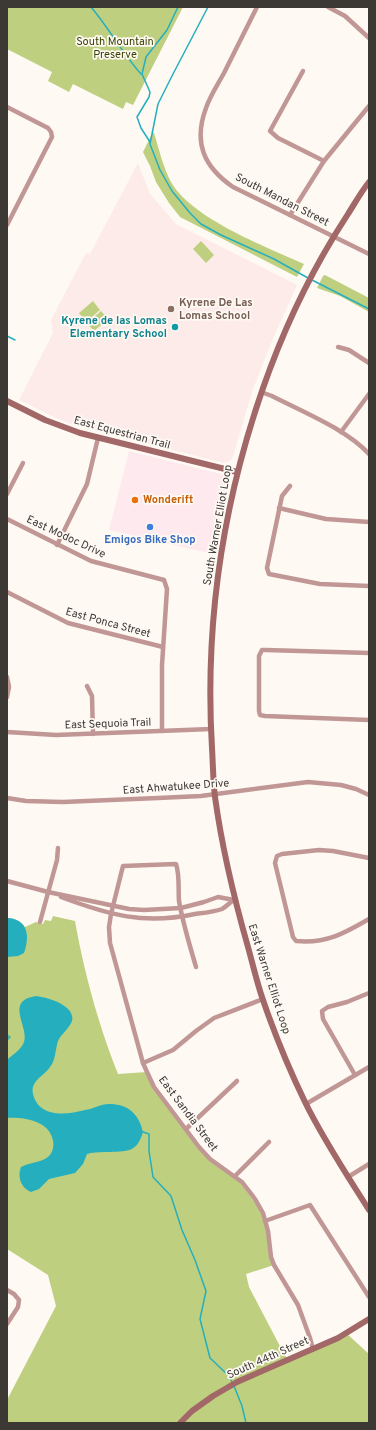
<svg xmlns="http://www.w3.org/2000/svg" width="376" height="1430" font-family="Overpass,sans-serif">
  <style>
    .commercial { fill: #fee9ef }
    .education { fill: #fcebe9 }
    .green { fill: #bed07f }
    .water { fill: #25afbe }
    .lines { fill: none; stroke-linecap: round; stroke-linejoin: round }
    .stream { stroke: #25afbe; stroke-width: 1.5 }
    .street { stroke: #c19796; stroke-width: 4.5 }
    .secondary { stroke: #a26867; stroke-width: 6 }
    .education-dot { fill: #8d6e63; stroke: #fef9f3; stroke-width: 1.5 }
    .culture-dot { fill: #0f9aa8; stroke: #fef9f3; stroke-width: 1.5 }
    .food-dot { fill: #e8710a; stroke: #fef9f3; stroke-width: 1.5 }
    .shop-dot { fill: #3f7fe0; stroke: #fef9f3; stroke-width: 1.5 }
    .labels { text-anchor: middle; dominant-baseline: central; stroke-width: 3.5; stroke-linejoin: round; paint-order: stroke }
    .park-label { font-size: 11px; fill: #394301; stroke: #fef9f3 }
    .street-label { font-size: 11px; fill: #3c3935; stroke: #fef9f3 }
    .education-label { font-size: 11px; font-weight: bold; fill: #785e54; stroke: #fef9f3; text-anchor: start }
    .culture-label { font-size: 11px; font-weight: bold; fill: #0d838f; stroke: #fef9f3; text-anchor: end }
    .food-label { font-size: 11px; font-weight: bold; fill: #c56008; stroke: #fef9f3; text-anchor: start }
    .shop-label { font-size: 11px; font-weight: bold; fill: #366cbe; stroke: #fef9f3 }
  </style>
  <rect width="100%" height="100%" fill="#fef9f3"/>
  <path class="commercial" d="M129 451 221 474 226 477V484L213 554 109 530Z"/>
  <path class="education" d="M138 163 150 194 176 224 297 285 271 343 253 389 232 459 228 462 224 463 74 425 58 419 19 400 53 333 51 320 86 253 90 254Z"/>
  <g class="green">
    <path d="M7 7H183L133 105 126 102 123 109 73 84 69 92 48 81 52 72 7 49Z"/>
    <path d="M153 132 154 133C159 149 163 167 171 182 191 218 266 247 304 264L297 277 180 217 169 203 156 182 150 166 143 152Z"/>
    <path d="M201 241 214 255 206 263 193 249Z"/>
    <path d="M325 275 369 298V312L340 296 317 288 323 276Z"/>
    <path d="M93 301 100 310 86 322 79 313Z"/>
    <path d="M101 311 108 319 94 331 87 323Z"/>
    <path d="M53 916 75 921C84 972 99 1027 118 1074L147 1072 154 1087 210 1159 235 1176 263 1213 274 1265 246 1274 249 1287 283 1352 288 1360 346 1333 369 1354V1423H7V1400L56 1306 48 1275 7 1249V918C14 918 21 921 25 927L36 922 43 924 45 920 51 921Z"/>
  </g>
  <g class="water">
    <path d="M7 918C28 919 30 936 24 953L18 956 7 957Z"/>
    <path d="M36 996C46 997 76 1005 72 1021 69 1029 61 1034 58 1041 55 1050 56 1060 50 1067 44 1076 30 1081 33 1094 39 1118 66 1115 85 1110 93 1109 100 1104 109 1104 128 1104 139 1114 143 1132 137 1152 129 1151 110 1152 103 1152 97 1152 91 1153L87 1154 83 1164 75 1173 49 1179 39 1189 31 1192C21 1188 17 1177 21 1167 29 1162 42 1163 49 1156 53 1152 54 1146 53 1141 50 1121 24 1117 7 1118V1060C12 1055 22 1049 24 1042 29 1026 4 1001 36 996Z"/>
  </g>
  <g class="lines">
    <g class="stream">
      <path d="M91 7C109 28 122 53 141 74"/>
      <path d="M208 7 173 74 158 104 150 144 160 170 172 191 190 213 201 224 221 235 274 259 308 278"/>
      <path d="M150 142 141 128 137 117 149 97 150 92 142 74 146 57 167 30 178 7"/>
      <path d="M312 280 369 309"/>
      <path d="M7 336 15 340"/>
      <path d="M7 1035 10 1037 7 1040"/>
      <path d="M143 1132 149 1134V1151L153 1177 171 1196 182 1230 195 1260 206 1291 200 1319 210 1358 229 1376 232 1382"/>
      <path d="M234 1386 242 1406 246 1423"/>
    </g>
    <g class="street">
      <path d="M257 7C246 29 235 51 224 73 218 84 210 96 206 108 193 143 204 167 233 187L369 254"/>
      <path d="M328 7 345 16 369 38"/>
      <path d="M303 71 270 131 278 138 324 161"/>
      <path d="M7 107 48 128 51 132 52 137 7 225"/>
      <path d="M290 215 324 161 369 106"/>
      <path d="M338 347 349 350 369 363"/>
      <path d="M261 392 272 396C303 412 346 429 369 454"/>
      <path d="M341 432 369 394"/>
      <path d="M290 486 282 496 267 568 269 574 320 584 369 586"/>
      <path d="M7 494 23 463"/>
      <path d="M279 508 326 519 369 522"/>
      <path d="M7 519 91 561 164 580 167 589 162 665V731"/>
      <path d="M57 545 87 484 98 438"/>
      <path d="M7 592 68 623 163 647"/>
      <path d="M369 653 266 650H262L259 656V711L260 715 265 716 369 720"/>
      <path d="M7 677 9 687 7 697"/>
      <path d="M87 686 92 696 93 734"/>
      <path d="M7 732 56 735 211 729"/>
      <path d="M7 798 26 801 63 802 158 798 201 796 308 782 341 785 356 789 369 795"/>
      <path d="M369 858 333 851 319 850 282 854 277 856 275 863 293 937 296 941C326 944 345 933 369 919"/>
      <path d="M7 881 48 892 129 909 144 910 181 908 204 902 218 897 234 900"/>
      <path d="M61 897C109 915 144 925 195 914 203 913 214 912 222 909 226 907 230 902 234 900"/>
      <path d="M40 922 57 860 58 848"/>
      <path d="M196 967C190 946 183 924 179 901 178 889 180 876 176 864L123 866 111 914 109 927 110 943 143 1063 147 1072 154 1087 199 1147 210 1159 242 1182 255 1199 263 1213 268 1231 271 1257 274 1265 298 1305 310 1338 313 1349"/>
      <path d="M143 1063 173 1050 196 1031 214 1018 263 999"/>
      <path d="M355 1075 323 1019 322 1011 328 1007 347 1002 369 993"/>
      <path d="M306 1104 369 1067"/>
      <path d="M186 1129 237 1081"/>
      <path d="M235 1176 269 1142"/>
      <path d="M348 1177 369 1164"/>
      <path d="M265 1221 310 1205 369 1297"/>
      <path d="M7 1290 14 1294 19 1300 18 1307 7 1324"/>
    </g>
    <g class="secondary">
      <path d="M369 182C361 192 355 203 348 214 308 275 277 343 255 412 220 521 205 633 212 748 213 764 213 781 215 797 222 848 234 898 248 947 253 965 257 983 263 1000 275 1035 289 1069 305 1102 323 1139 347 1175 369 1210"/>
      <path d="M7 401 45 420 80 433 237 472"/>
      <path d="M180 1423 192 1411 213 1396 237 1382 338 1338 369 1319"/>
    </g>
  </g>
  <circle class="education-dot" cx="171" cy="309" r="4"/>
  <circle class="culture-dot" cx="175" cy="327" r="4"/>
  <circle class="food-dot" cx="135" cy="500" r="4"/>
  <circle class="shop-dot" cx="150" cy="527" r="4"/>
  <g class="labels">
    <g class="park-label">
      <text x="115" y="42">South Mountain<tspan x="115" dy="13">Preserve</tspan></text>
    </g>
    <g class="street-label">
      <text transform="translate(282 200) rotate(27)">South Mandan Street</text>
      <text transform="translate(122 433) rotate(15)">East Equestrian Trail</text>
      <text transform="translate(218 525) rotate(-80)">South Warner Elliot Loop</text>
      <text transform="translate(66 537) rotate(25)">East Modoc Drive</text>
      <text transform="translate(108 623) rotate(15)">East Ponca Street</text>
      <text transform="translate(108 724) rotate(-2)">East Sequoia Trail</text>
      <text transform="translate(176 787) rotate(-4)">East Ahwatukee Drive</text>
      <text transform="translate(269 979) rotate(72)">East Warner Elliot Loop</text>
      <text transform="translate(188 1114) rotate(53)">East Sandia Street</text>
      <text transform="translate(268 1358) rotate(-24)">South 44th Street</text>
    </g>
    <g class="education-label">
      <text x="179" y="303">Kyrene De Las<tspan x="179" dy="13">Lomas School</tspan></text>
    </g>
    <g class="culture-label">
      <text x="167" y="321">Kyrene de las Lomas<tspan x="167" dy="13">Elementary School</tspan></text>
    </g>
    <g class="food-label">
      <text x="143" y="500">Wonderift</text>
    </g>
    <g class="shop-label">
      <text x="150" y="540">Emigos Bike Shop</text>
    </g>
  </g>
  <rect width="376" height="1430" fill="none" stroke="#3c3935" stroke-width="16"/>
</svg>
